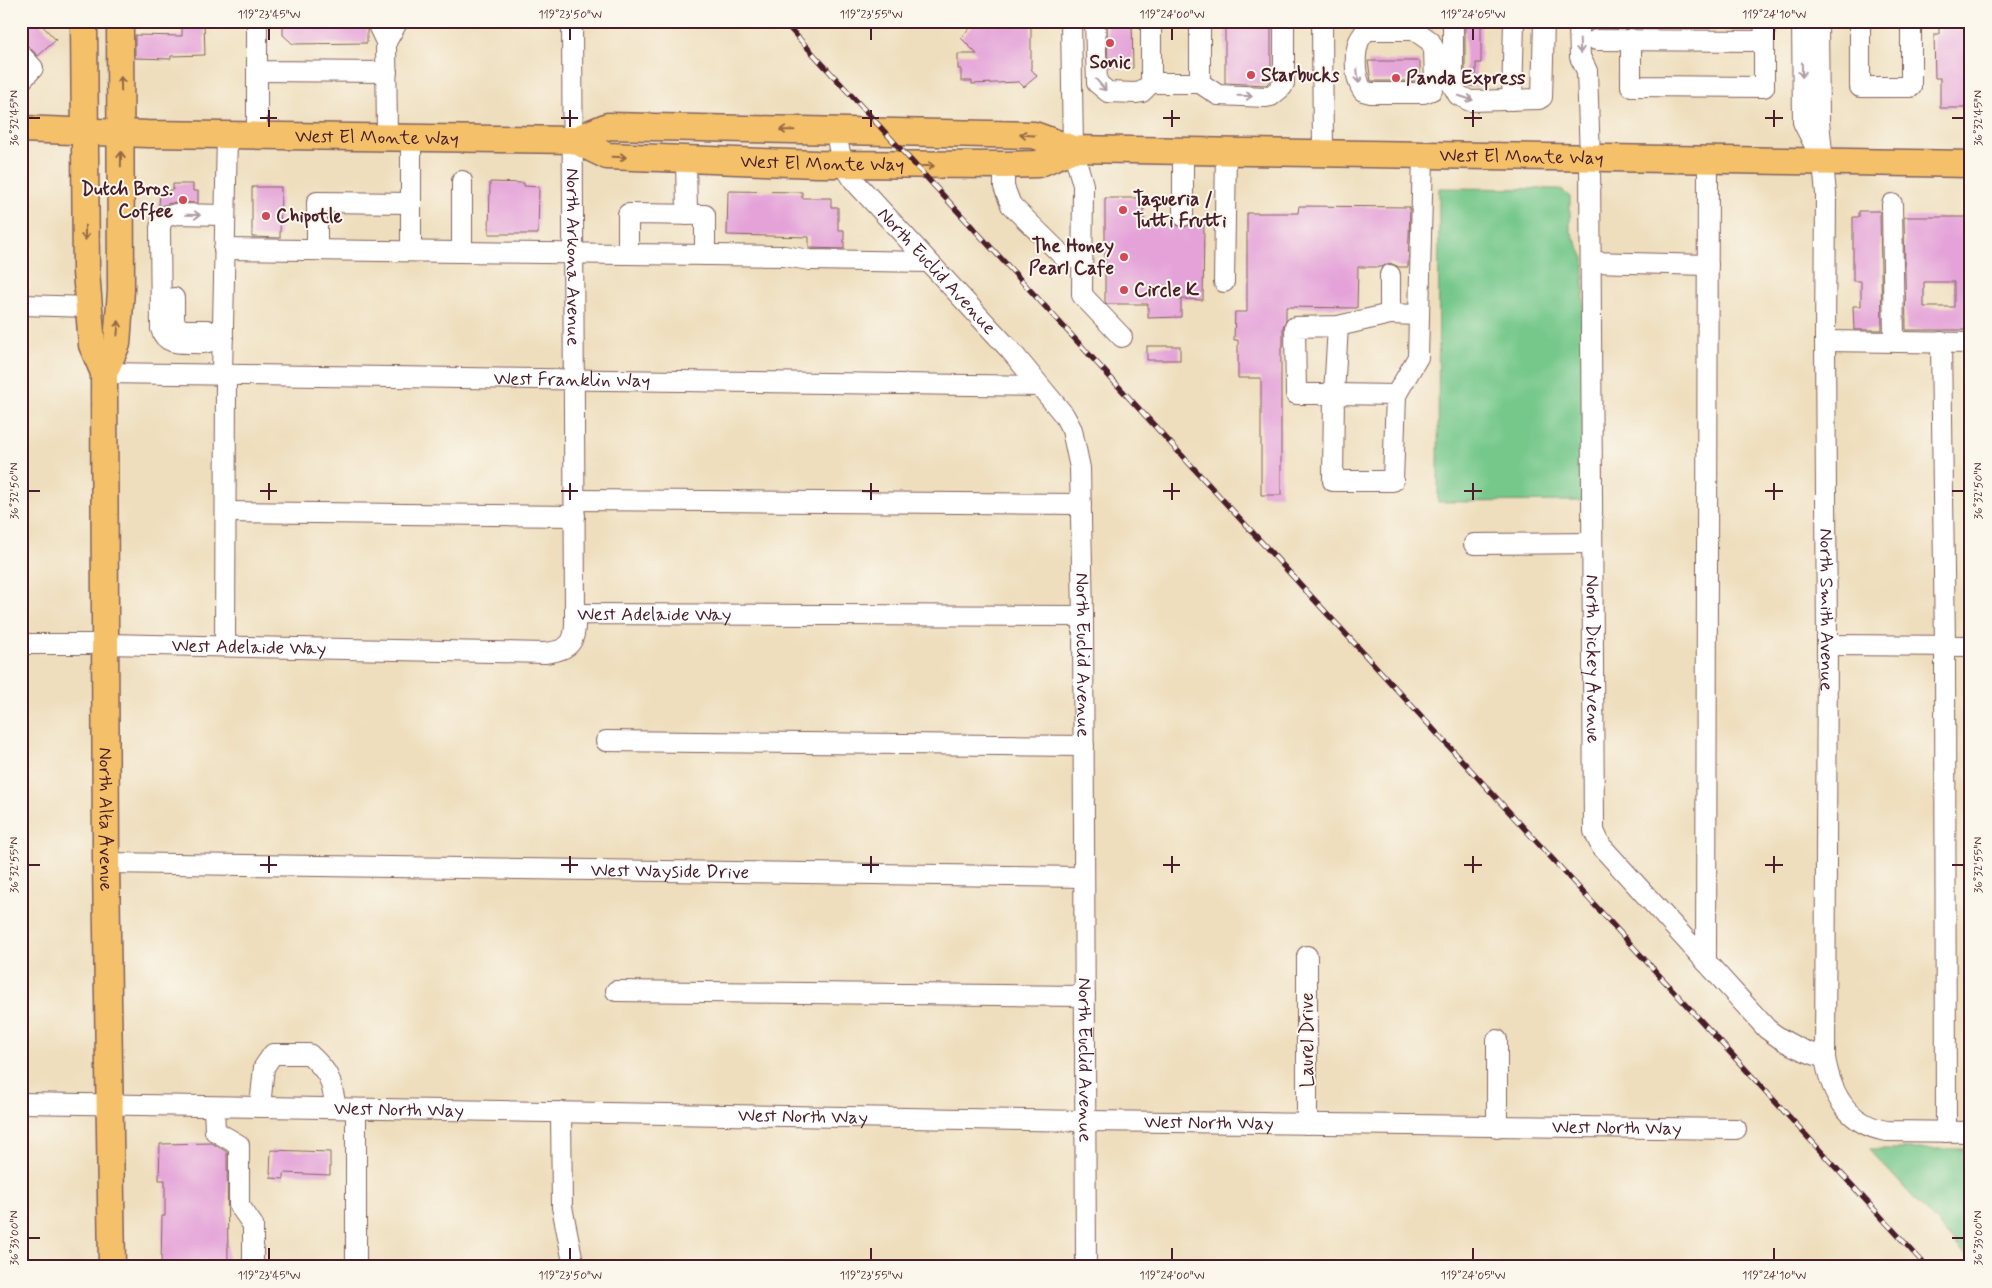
<svg xmlns="http://www.w3.org/2000/svg" width="1992" height="1288" font-family="Mynerve,sans-serif">
  <style>
    .green { fill: #75c78a; stroke: #60735a }
    .building { fill: #e4a2d8; fill-rule: evenodd }
    .lines { fill: none; stroke-linecap: round; stroke-linejoin: round }
    .minor-casing { stroke: #83625e; stroke-width: 22 }
    .major-casing { stroke: #83625e; stroke-width: 29 }
    .minor { stroke: #fff; stroke-width: 20 }
    .major { stroke: #f4c16a; stroke-width: 26 }
    .rail-casing { stroke: #4a1f2b; stroke-width: 5.5 }
    .rail { stroke: #fbf7ec; stroke-width: 4; stroke-dasharray: 11; stroke-linecap: butt }
    .oneway { stroke: #ae9aa0 }
    .oneway2 { stroke: #966847 }
    .ticks { fill: none; stroke: #4a1f2b; stroke-width: 2 }
    .poi-dot { fill: #d1495b; stroke: #fbf7ec; stroke-width: 2 }
    .labels { text-anchor: middle; dominant-baseline: central; stroke-width: 4; stroke-linejoin: round; paint-order: stroke }
    .poi-label { font-size: 19px; font-weight: bold; fill: #4a1f2b; stroke: #fbf7ec; text-anchor: start }
    .street-label { font-size: 19px; fill: #4a1f2b; stroke: #fbf7ec }
    .neatline { fill: none; stroke: #4a1f2b; stroke-width: 2 }
    .ticks-label { font-size: 12px; text-anchor: middle; fill: #4a1f2b }
  </style>
  <rect width="100%" height="100%" fill="#fbf7ec"/>
  <filter id="ink" filterUnits="userSpaceOnUse"><feTurbulence type="fractalNoise" baseFrequency=".02" numOctaves="2"/><feDisplacementMap in="SourceGraphic" scale="10" xChannelSelector="R" yChannelSelector="G"/><feConvolveMatrix kernelMatrix="1 2 1 2 8 2 1 2 1" color-interpolation-filters="sRGB"/></filter>
  <filter id="wash" filterUnits="userSpaceOnUse"><feTurbulence type="fractalNoise" baseFrequency=".0096" numOctaves="4" result="noise"/><feDisplacementMap in="SourceGraphic" scale="20" xChannelSelector="R" yChannelSelector="G"/><feGaussianBlur stdDeviation="1.12" result="paint"/><feColorMatrix in="noise" values="0 0 0 0 0 0 0 0 0 0 0 0 0 0 0 0 0 1.4 0 .05"/><feComposite in="paint" operator="in"/></filter>
  <g filter="url(#wash)">
    <rect width="100%" height="100%" fill="#eedebd"/>
    <g class="green">
      <path d="M1439 188 1560 189 1570 197V230L1584 258 1583 501 1438 502Z"/>
      <path d="M1869 1149H1971V1261Z"/>
    </g>
    <g id="blocks">
      <g class="building">
        <path d="M21 21H38L56 40 38 56 29 47 21 43Z"/>
        <path d="M182 21H204L205 55 171 56V59L135 58V35L182 36Z"/>
        <path d="M283 21H364L367 29V43L293 44 283 35Z"/>
        <path d="M977 21H1031V69L1037 76 1024 87 1019 82 972 84V81H961V69H958V54H977L961 38Z"/>
        <path d="M1107 21H1132L1133 68H1108Z"/>
        <path d="M1225 21H1271V80L1266 85 1225 83Z"/>
        <path d="M1465 21H1471V25H1481V63H1476V86H1468L1465 83Z"/>
        <path d="M1939 21H1971V108H1940V78H1935L1934 34H1939Z"/>
        <path d="M1368 61H1420V81H1371Z"/>
        <path d="M490 182 524 183V186L539 187 538 234H489Z"/>
        <path d="M173 184H193V191H198V203L176 202 159 206 160 190H173Z"/>
        <path d="M252 187H281L280 238 252 237Z"/>
        <path d="M728 191 802 192V198H831V207H838V230H844V249L809 248V237L727 235Z"/>
        <path d="M1105 198H1144V223L1175 224 1183 228 1191 224H1204L1203 300 1181 299V317L1148 318V304H1107L1105 302Z"/>
        <path d="M1299 206 1410 207 1408 267H1399L1390 263 1382 267H1358L1357 308 1286 307V320L1283 327V347H1281V495H1261V378H1238V340H1234L1235 312H1247V213H1298Z"/>
        <path d="M1859 211H1880L1882 330H1854L1853 306H1861V281H1853V217H1859Z"/>
        <path d="M1904 217H1971V330H1906ZM1924 282H1954V307H1924Z"/>
        <rect x="1147" y="346" width="33" height="14"/>
        <path d="M212 1143 227 1152 228 1267H161L162 1216H165V1180H159L160 1144Z"/>
        <path d="M271 1150 330 1152V1175L284 1173V1179L271 1178V1173H270Z"/>
      </g>
    </g>
  </g>
  <g filter="url(#ink)">
    <use href="#blocks" fill-opacity="0" stroke="#83625e" stroke-width="1"/>
    <g class="lines">
      <g class="minor-casing">
        <g id="minor">
          <path d="M257 21V71L387 72"/>
          <path d="M376 21 386 42"/>
          <path id="s1" d="M572 21 575 614"/>
          <path d="M1071 21 1073 149 1083 185 1082 295 1122 337"/>
          <path d="M1095 21 1097 83 1108 92 1135 93 1142 92 1151 83"/>
          <path d="M1151 21V83H1200V21"/>
          <path d="M1322 21 1323 153"/>
          <path d="M1366 21V30H1414V21"/>
          <path d="M1453 21V86L1458 95 1470 101 1539 99 1542 97 1544 21"/>
          <path id="s2" d="M1583 21 1579 26 1580 57 1587 71 1590 158 1594 831 1601 846 1767 1029C1786 1044 1803 1051 1825 1058"/>
          <path d="M1802 21 1803 122 1817 150"/>
          <path id="s3" d="M1818 21 1819 121 1826 194 1825 341 1827 645 1825 1058C1831 1094 1848 1125 1887 1131L1971 1132"/>
          <path d="M1860 21V87H1911V21"/>
          <path d="M1366 30C1363 35 1359 39 1358 44 1354 58 1355 79 1363 91L1371 93H1424L1432 90 1435 83 1434 49 1430 41 1414 30"/>
          <path d="M1631 39V86L1764 87V41"/>
          <path d="M1596 40 1764 41 1765 21"/>
          <path d="M21 55 33 68 21 81"/>
          <path d="M257 71V135"/>
          <path d="M1200 83 1218 95 1266 97 1271 96 1282 87 1284 83V21"/>
          <path d="M1512 100 1514 21"/>
          <path id="s4" d="M836 131C839 154 842 163 855 182L1011 351 1064 415 1072 430 1080 468 1083 616 1086 1267"/>
          <path d="M387 138 386 42 398 21"/>
          <path d="M411 138V251"/>
          <path d="M1183 151V216"/>
          <path d="M686 159 687 215"/>
          <path d="M1004 165V187L1011 205 1064 257 1082 259"/>
          <path d="M1892 204 1894 341"/>
          <path d="M224 249 784 256 810 260 928 262"/>
          <path d="M317 250V202L411 203"/>
          <path d="M462 252V181"/>
          <path d="M628 254V214L705 215V255"/>
          <path d="M1591 262 1708 265"/>
          <path d="M1390 275V314L1419 315"/>
          <path d="M1224 282 1226 152"/>
          <path d="M174 298V320L177 327 185 330H207"/>
          <path d="M21 305 89 307"/>
          <path d="M1338 326 1295 327 1296 394H1334L1338 326 1390 314"/>
          <path d="M223 337C216 337 213 340 208 342 203 344 196 343 191 343 179 343 165 344 161 329L160 228 162 220 168 216 176 214 224 215"/>
          <path d="M1825 341 1971 343"/>
          <path d="M1941 342 1945 646 1946 1132"/>
          <path id="s5" d="M104 373 1039 386"/>
          <path d="M222 374 227 135"/>
          <path d="M1396 395 1334 394 1333 481H1393L1396 395 1418 357 1423 155"/>
          <path d="M575 500 1081 504"/>
          <path d="M226 512 575 516"/>
          <path d="M1474 544 1592 543"/>
          <path id="s6" d="M21 644H105L545 653C572 650 576 641 575 614L1083 616"/>
          <path d="M1827 645 1971 646"/>
          <path d="M225 646 226 374"/>
          <path d="M606 741 1084 746"/>
          <path id="s7" d="M106 863 1084 877"/>
          <path d="M1706 962 1708 159"/>
          <path d="M616 991 1085 996"/>
          <path d="M1497 1040V1127"/>
          <path id="s8" d="M21 1103 1086 1121 1736 1129"/>
          <path d="M214 1107 215 1131 239 1145V1205L253 1225V1267"/>
          <path d="M260 1107 264 1067 273 1054H309C331 1074 331 1080 336 1108"/>
          <path d="M356 1109V1267"/>
          <path d="M561 1112 562 1207 574 1267"/>
          <path d="M1307 1124V956"/>
        </g>
      </g>
      <g class="major-casing">
        <g id="major">
          <path id="s9" d="M84 21 86 272 92 345 104 373 106 863 112 1267"/>
          <path id="s10" d="M21 129 147 134 574 140 608 126 1034 135 1073 149 1971 164"/>
          <path id="s11" d="M574 140 607 156 817 164 1004 165 1038 164 1073 149"/>
          <path d="M104 373 117 344 121 290 120 21"/>
        </g>
      </g>
      <use href="#minor" class="minor"/>
      <use href="#major" class="major"/>
      <g class="rail-casing">
        <path id="rail" d="M783 21 1927 1267"/>
      </g>
      <use href="#rail" class="rail"/>
    </g>
    <defs><path id="oneway-shaft" d="M-6 0H5M1.5-3L5.5 0L1.5 3" fill="none" stroke-width="1.6" stroke-linecap="round" stroke-linejoin="round" transform="scale(1.25)"/></defs>
    <g class="oneway">
      <use href="#oneway-shaft" transform="translate(1580 46) rotate(88)"/>
      <use href="#oneway-shaft" transform="translate(1802 70) rotate(89)"/>
      <use href="#oneway-shaft" transform="translate(1358 76) rotate(83)"/>
      <use href="#oneway-shaft" transform="translate(1101 85) rotate(49)"/>
      <use href="#oneway-shaft" transform="translate(1245 96) rotate(1)"/>
      <use href="#oneway-shaft" transform="translate(1466 98) rotate(18)"/>
      <use href="#oneway-shaft" transform="translate(193 215) rotate(1)"/>
    </g>
    <g class="oneway2">
      <use href="#oneway-shaft" transform="translate(121 84) rotate(-91)"/>
      <use href="#oneway-shaft" transform="translate(787 130) rotate(-179)"/>
      <use href="#oneway-shaft" transform="translate(1027 135) rotate(-177)"/>
      <use href="#oneway-shaft" transform="translate(619 157) rotate(2)"/>
      <use href="#oneway-shaft" transform="translate(121 159) rotate(-89)"/>
      <use href="#oneway-shaft" transform="translate(927 166)"/>
      <use href="#oneway-shaft" transform="translate(85 233) rotate(89)"/>
      <use href="#oneway-shaft" transform="translate(118 328) rotate(-85)"/>
    </g>
  </g>
  <path class="ticks" d="M269 28V40M570 28V40M871 28V40M1172 28V40M1473 28V40M1774 28V40M269 110V127M570 110V127M871 110V127M1172 110V127M1473 110V127M1774 110V127M28 118H40M260 118H277M561 118H578M862 118H879M1163 118H1180M1464 118H1482M1765 118H1783M1952 118H1964M269 483V500M570 483V500M871 483V500M1172 483V500M1473 483V500M1774 483V500M28 491H40M260 491H277M561 491H578M862 491H879M1163 491H1180M1464 491H1482M1765 491H1783M1952 491H1964M269 856V873M570 856V873M871 856V873M1172 856V873M1473 856V873M1774 856V873M28 865H40M260 865H277M561 865H578M862 865H879M1163 865H1180M1464 865H1482M1765 865H1783M1952 865H1964M28 1238H40M1952 1238H1964M269 1248V1260M570 1248V1260M871 1248V1260M1172 1248V1260M1473 1248V1260M1774 1248V1260"/>
  <g class="poi-dot">
    <circle cx="1110" cy="43" r="5"/>
    <circle cx="1251" cy="75" r="5"/>
    <circle cx="1396" cy="78" r="5"/>
    <circle cx="183" cy="200" r="5"/>
    <circle cx="1123" cy="210" r="5"/>
    <circle cx="266" cy="216" r="5"/>
    <circle cx="1124" cy="257" r="5"/>
    <circle cx="1124" cy="290" r="5"/>
  </g>
  <g class="labels">
    <g class="poi-label">
      <text x="1110" y="62" text-anchor="middle">Sonic</text>
      <text x="1261" y="75">Starbucks</text>
      <text x="1406" y="78">Panda Express</text>
      <text x="173" y="189" text-anchor="end">Dutch Bros.<tspan x="173" dy="22">Coffee</tspan></text>
      <text x="1133" y="199">Taqueria /<tspan x="1133" dy="22">Tutti Frutti</tspan></text>
      <text x="276" y="216">Chipotle</text>
      <text x="1114" y="246" text-anchor="end">The Honey<tspan x="1114" dy="22">Pearl Cafe</tspan></text>
      <text x="1134" y="290">Circle K</text>
    </g>
    <g class="street-label">
      <text stroke="none"><textPath href="#s10" startOffset="356">West El Monte Way</textPath></text>
      <text stroke="none"><textPath href="#s10" startOffset="1506">West El Monte Way</textPath></text>
      <text stroke="none"><textPath href="#s11" startOffset="252">West El Monte Way</textPath></text>
      <text stroke="none"><textPath href="#s1" startOffset="236">North Arkona Avenue</textPath></text>
      <text stroke="none"><textPath href="#s4" startOffset="176">North Euclid Avenue</textPath></text>
      <text stroke="none"><textPath href="#s5" startOffset="468">West Franklin Way</textPath></text>
      <text stroke="none"><textPath href="#s3" startOffset="589">North Smith Avenue</textPath></text>
      <text stroke="none"><textPath href="#s6" startOffset="661">West Adelaide Way</textPath></text>
      <text stroke="none"><textPath href="#s6" startOffset="228">West Adelaide Way</textPath></text>
      <text stroke="none"><textPath href="#s4" startOffset="611">North Euclid Avenue</textPath></text>
      <text stroke="none"><textPath href="#s2" startOffset="641">North Dickey Avenue</textPath></text>
      <text stroke="none"><textPath href="#s9" startOffset="801">North Alta Avenue</textPath></text>
      <text stroke="none"><textPath href="#s7" startOffset="564">West Wayside Drive</textPath></text>
      <text transform="translate(1307 1040) rotate(-90)">Laurel Drive</text>
      <text stroke="none"><textPath href="#s4" startOffset="1016">North Euclid Avenue</textPath></text>
      <text stroke="none"><textPath href="#s8" startOffset="378">West North Way</textPath></text>
      <text stroke="none"><textPath href="#s8" startOffset="782">West North Way</textPath></text>
      <text stroke="none"><textPath href="#s8" startOffset="1188">West North Way</textPath></text>
      <text stroke="none"><textPath href="#s8" startOffset="1596">West North Way</textPath></text>
    </g>
  </g>
  <rect width="1992" height="1288" fill="none" stroke="#fbf7ec" stroke-width="55"/>
  <rect x="28" y="28" width="1936" height="1232" class="neatline"/>
  <g class="ticks-label">
    <text x="269" y="18">119°23'45"W</text>
    <text x="570" y="18">119°23'50"W</text>
    <text x="871" y="18">119°23'55"W</text>
    <text x="1172" y="18">119°24'00"W</text>
    <text x="1473" y="18">119°24'05"W</text>
    <text x="1774" y="18">119°24'10"W</text>
    <text transform="translate(1978 118) rotate(-90)" y="4">36°32'45"N</text>
    <text transform="translate(14 118) rotate(-90)" y="4">36°32'45"N</text>
    <text transform="translate(1978 491) rotate(-90)" y="4">36°32'50"N</text>
    <text transform="translate(14 491) rotate(-90)" y="4">36°32'50"N</text>
    <text transform="translate(1978 865) rotate(-90)" y="4">36°32'55"N</text>
    <text transform="translate(14 865) rotate(-90)" y="4">36°32'55"N</text>
    <text transform="translate(1978 1238) rotate(-90)" y="4">36°33'00"N</text>
    <text transform="translate(14 1238) rotate(-90)" y="4">36°33'00"N</text>
    <text x="269" y="1279">119°23'45"W</text>
    <text x="570" y="1279">119°23'50"W</text>
    <text x="871" y="1279">119°23'55"W</text>
    <text x="1172" y="1279">119°24'00"W</text>
    <text x="1473" y="1279">119°24'05"W</text>
    <text x="1774" y="1279">119°24'10"W</text>
  </g>
</svg>
